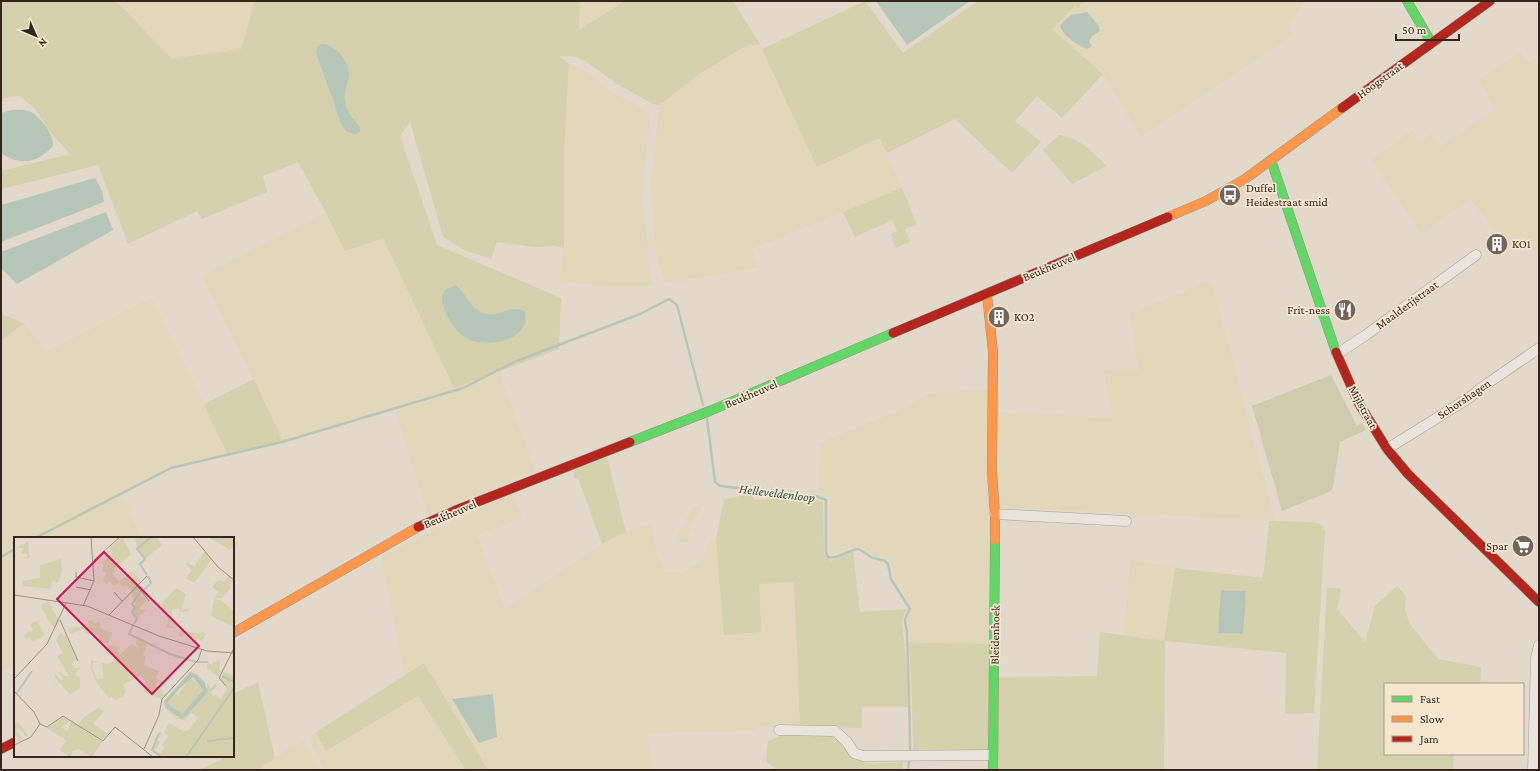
<svg xmlns="http://www.w3.org/2000/svg" width="1540" height="771" font-family="'Crimson Pro',serif">
  <style>
    .farmland { fill: #e2d6bb }
    .green { fill: #d5d1ac }
    .cemetery { fill: #cfcbac }
    .water { fill: #b6c7ba }
    .lines { fill: none; stroke-linecap: round; stroke-linejoin: round }
    .stream { stroke: #b6c7ba; stroke-width: 2.5 }
    .street-casing { stroke: #a79e94; stroke-width: 11 }
    .fast-casing { stroke: #978e84; stroke-width: 10 }
    .slow-casing { stroke: #978e84; stroke-width: 10 }
    .jam-casing { stroke: #978e84; stroke-width: 10 }
    .street { stroke: #eae5dc; stroke-width: 10 }
    .fast { stroke: #63d668; stroke-width: 9 }
    .slow { stroke: #ff974d; stroke-width: 9 }
    .jam { stroke: #b3261e; stroke-width: 9 }
    .labels { text-anchor: middle; dominant-baseline: central; stroke-width: 3.5; stroke-linejoin: round; paint-order: stroke }
    .street-label { font-size: 12px; fill: #35261d; stroke: #f5e6cf }
    .poi-label { font-size: 12px; fill: #35261d; stroke: #f5e6cf; text-anchor: start }
    .water-label { font-size: 13px; font-style: italic; fill: #2c554e; stroke: #f5e6cf }
    .inset-river { fill: none; stroke: #b6c7ba; stroke-width: 2 }
    .inset-road { fill: none; stroke: #9d9185; stroke-width: 1 }
    .view { fill: #c2185b; fill-opacity: 0.15; stroke: #c2185b; stroke-width: 2 }
    .inset-edge { fill: none; stroke: #35261d; stroke-width: 2 }
  </style>
  <rect width="100%" height="100%" fill="#e2d9ca"/>
  <g class="farmland">
    <path d="M116 1H255L242 49 172 59Z"/>
    <path d="M580 1H625L579 30Z"/>
    <path d="M1085 1H1305L1288 27 1293 34 1141 137 1103 74 1052 29 1075 6 1078 8Z"/>
    <path d="M760 44 806 142 879 137 902 188 751 249 759 267 665 284 659 263 654 233 651 184 660 105 699 74 746 46Z"/>
    <path d="M1520 52 1527 63 1534 58 1539 66V257L1523 236 1507 247 1471 199 1421 234 1371 160 1412 130 1420 142 1431 134 1440 147 1496 109 1478 80Z"/>
    <path d="M569 64 578 67 595 78 609 91 640 107 648 114 650 124 647 138 642 200 652 286 618 287 559 282 564 248V151Z"/>
    <path d="M326 213 345 251 383 238 454 388 499 372 535 471 428 515 395 409 283 442 254 379 202 276Z"/>
    <path d="M1211 280 1275 521 999 507 998 412 1112 418 1104 370H1139L1130 314Z"/>
    <path d="M151 298 204 404 228 456 166 471 122 494 141 538H15V665L1 671V341L24 323 46 352Z"/>
    <path d="M988 390 993 644 909 642 910 632 907 620 912 609 894 577 893 569 890 562 882 557 872 555 863 548 855 546 830 554V498L819 493 820 443 907 407 928 393Z"/>
    <path d="M513 494 522 518 477 535 505 610 602 544 626 532 651 523 656 554 665 572 682 573 702 562 710 540H716L724 635 759 584 794 582 800 726 756 727V731L648 733 653 770H488L424 663 405 676 381 556Z"/>
    <path d="M704 503 688 533 687 542 676 543 678 534 693 507Z"/>
    <path d="M1131 560 1175 568 1164 641 1123 635Z"/>
    <path d="M418 696 466 770H325L317 756 311 742 313 734 316 732 327 751Z"/>
    <path d="M303 740 320 770H256Z"/>
  </g>
  <g class="green">
    <path d="M1 1H116L172 59 241 49 255 1H580L579 30 625 1H733L760 44 746 46 699 74 660 105 653 104 615 83 590 64 577 57 559 56 569 64 564 151V248L553 246 535 247 497 242 491 259 466 251 443 237 410 122 400 136 437 245 561 298 559 349 454 388 383 238 345 251 326 213 298 162 263 176 267 192 202 219 197 211 128 244 98 165 1 189V171L70 154 50 132 36 110 20 96 1 99Z"/>
    <path d="M865 1 903 53 978 1H1085L1078 8 1075 6 1052 29 1103 74 1062 118 1037 96 1015 121 1041 142 1012 173 955 119 887 153 879 138 817 167 762 49Z"/>
    <path d="M1059 135C1078 137 1093 152 1106 166L1072 184 1043 150Z"/>
    <path d="M902 188 917 225 905 229 910 242 896 248 891 234 897 231 892 220 855 237 843 212Z"/>
    <path d="M1 314 24 323 1 341Z"/>
    <path d="M254 379 283 442 228 456 204 404Z"/>
    <path d="M607 457 626 532 602 544 578 478 574 479V470Z"/>
    <path d="M792 490 793 499H812L823 502 824 554 831 561 853 551 860 612 907 609 902 620 910 707H862V728L800 726 794 582 759 584 761 632 724 635 716 540 724 499 750 494 755 500 785 498V494Z"/>
    <path d="M1269 521 1314 522 1321 524 1325 531 1314 713 1285 714 1286 653 1165 641 1164 770H998V677L1097 676 1100 632 1164 641 1175 568 1263 578Z"/>
    <path d="M1397 586 1406 596 1405 608 1409 623 1438 659 1481 667 1480 684H1385V754H1454L1453 770H1317L1327 587 1341 589 1337 609 1365 642 1375 606Z"/>
    <path d="M909 642 993 644 990 748 984 753H913L912 697Z"/>
    <path d="M424 663 488 770H466L418 696 326 751 316 732Z"/>
    <path d="M258 682 275 758 256 770H199L222 759V756H233V694Z"/>
    <path d="M815 734 834 736 854 759 869 764 903 762V770H777L766 761 768 741 781 736Z"/>
  </g>
  <path class="cemetery" d="M1331 375 1357 426 1362 423 1366 430 1340 442 1333 487 1331 491 1282 511 1252 406Z"/>
  <g class="water">
    <path d="M876 1H970L907 45Z"/>
    <path d="M1087 12 1098 25 1100 31 1092 36 1089 42 1092 46 1087 49C1078 45 1062 36 1060 25L1071 15Z"/>
    <path d="M321 44C334 43 349 61 349 73 349 83 343 91 345 101 346 112 354 119 360 128V131L356 134 347 132 342 126 316 53 317 47Z"/>
    <path d="M12 110C19 110 25 109 31 112 41 117 54 135 53 146 49 150 45 154 40 157 29 164 10 162 1 152V113Z"/>
    <path d="M95 178 102 191 104 202 1 242V205Z"/>
    <path d="M106 212 113 230 17 284 1 268V252Z"/>
    <path d="M456 285C464 292 470 305 479 311 498 322 506 303 525 311 533 342 482 350 463 336 455 330 448 319 445 311 442 303 440 298 445 290Z"/>
    <path d="M1221 590 1246 591 1243 634 1218 633Z"/>
    <path d="M493 694 497 737 479 743 452 699Z"/>
  </g>
  <g class="lines">
    <g class="stream">
      <path d="M707 419 715 482 720 486 763 491 776 496 790 494 803 497 813 495 826 500V552L828 557C838 560 848 549 859 549L871 557 885 561 888 564 891 579 910 609C908 613 905 617 905 621 905 625 907 628 907 633 908 672 910 713 910 753"/>
      <path d="M35 538 171 468 282 442 463 388 514 362 640 314 669 299 677 305 703 405"/>
      <path d="M1 557 15 549"/>
      <path d="M908 770 909 761"/>
    </g>
    <g class="street-casing">
      <g id="street">
        <path d="M1337 354 1366 335 1476 255"/>
        <path d="M1387 449 1469 398 1481 388 1539 348"/>
        <path d="M995 514 1126 521"/>
        <path d="M779 730 835 731 847 742 854 753 863 756 992 755"/>
        <path d="M1533 770 1536 658 1539 645"/>
      </g>
    </g>
    <g class="fast-casing">
      <g id="fast">
        <path d="M1407 1 1431 42"/>
        <path d="M1271 160 1336 352"/>
        <path d="M630 442 712 410 893 333"/>
        <path d="M993 770 995 540"/>
      </g>
    </g>
    <g class="slow-casing">
      <g id="slow">
        <path d="M1168 217 1206 201 1245 179 1342 108"/>
        <path d="M987 295 993 352 992 471 995 514V540"/>
        <path d="M233 633 418 527"/>
      </g>
    </g>
    <g class="jam-casing">
      <g id="jam">
        <path d="M1342 108 1490 1"/>
        <path d="M893 333 1168 217"/>
        <path d="M1336 352 1358 402 1387 449 1408 474 1539 602"/>
        <path d="M418 527 454 511 630 442"/>
        <path d="M1 749 15 742"/>
      </g>
    </g>
    <use href="#street" class="street"/>
    <use href="#fast" class="fast"/>
    <use href="#slow" class="slow"/>
    <use href="#jam" class="jam"/>
  </g>
  <defs>
    <g id="bus-disc" transform="scale(1.15)"><circle r="9.5" fill="#72655a" stroke="#f5e6cf"/><path d="M-5-6H5V4H4V6H2V4H-2V6H-4V4H-5ZM-3.5-4V0h7V-4ZM-3.5 1.2v1.5H-2V1.2ZM2 1.2v1.5H3.5V1.2Z" fill="#fff"/></g>
    <g id="building-disc" transform="scale(1.15)"><circle r="9.5" fill="#72655a" stroke="#f5e6cf"/><path d="M-4-6H4V6H1V3H-1V6H-4ZM-2.5-4.3h1.7v1.8h-1.7ZM.8-4.3h1.7v1.8H.8ZM-2.5-1h1.7V.8h-1.7ZM.8-1h1.7V.8H.8Z" fill="#fff"/></g>
    <g id="restaurant-disc" transform="scale(1.15)"><circle r="9.5" fill="#72655a" stroke="#f5e6cf"/><path d="M-5-6h1v4h1v-4h1v4h1v-4h1v5L-1.5 .5V6h-2V.5L-5-1ZM5-6V6H3V1.5H1.5Q1.5-4 5-6Z" fill="#fff"/></g>
    <g id="supermarket-disc" transform="scale(1.15)"><circle r="9.5" fill="#72655a" stroke="#f5e6cf"/><path d="M-6-5.5h2.5l.6 2H6L4.5 2H-2.5L-4.4-4H-6ZM-1.5 3.2a1.3 1.3 0 1 0 .1 0ZM3 3.2a1.3 1.3 0 1 0 .1 0Z" fill="#fff"/></g>
  </defs>
  <g fill-rule="evenodd">
    <use href="#bus-disc" x="1230" y="195"/>
    <use href="#building-disc" x="1497" y="244"/>
    <use href="#restaurant-disc" x="1345" y="310"/>
    <use href="#building-disc" x="999" y="317"/>
    <use href="#supermarket-disc" x="1523" y="546"/>
  </g>
  <g class="labels">
    <g class="street-label">
      <text transform="translate(1380 80) rotate(-36)">Hoogstraat</text>
      <text transform="translate(1049 267) rotate(-23)">Beukheuvel</text>
      <text transform="translate(1407 305) rotate(-36)">Maalderijstraat</text>
      <text transform="translate(751 394) rotate(-23)">Beukheuvel</text>
      <text transform="translate(1464 399) rotate(-34)">Schorshagen</text>
      <text transform="translate(1363 407) rotate(62)">Mijlstraat</text>
      <text transform="translate(450 514) rotate(-23)">Beukheuvel</text>
      <text transform="translate(995 635) rotate(-89)">Bleidenhoek</text>
    </g>
    <g class="poi-label">
      <text x="1246" y="188">Duffel<tspan x="1246" dy="14">Heidestraat smid</tspan></text>
      <text x="1512" y="244">KO1</text>
      <text x="1330" y="310" text-anchor="end">Frit-ness</text>
      <text x="1014" y="317">KO2</text>
      <text x="1508" y="546" text-anchor="end">Spar</text>
    </g>
    <g class="water-label">
      <text transform="translate(777 493) rotate(7)">Helleveldenloop</text>
    </g>
  </g>
  <g transform="translate(14 537)">
    <rect width="220" height="220" fill="#e2d9ca"/>
    <path d="M108 0 117 17 99 33 102 34 99 37 105 45 118 34 127 44 123 50 128 54 125 57 133 63 125 72 132 73 124 81 118 75 122 66 116 56 118 54 112 48 109 50 105 46 100 49 96 44 92 47 89 43 93 34 88 35 90 28 88 25 98 17 95 12ZM121 0H142L148 8 131 22 123 11ZM194 0H220V8L216 13ZM14 5 15 21 3 22 14 20V17H7L9 11H2ZM191 14 198 22 180 46 172 41 178 33 171 27 174 25 180 30ZM47 22 48 35 44 46 38 43 36 52 8 49V44L26 41V28ZM215 38 220 44 215 48 217 51 208 61H200L205 55 198 50 204 43 210 44ZM162 51 172 57 167 73 178 71 172 75H166L165 71 158 72 155 88 163 92 152 90 156 77 146 68ZM200 62 206 63 220 74V90L197 79ZM34 64 45 84 41 91 34 83 27 68ZM23 84 31 99 18 105 16 100 13 103 10 100 11 97 19 93 16 87ZM74 84H80V87L86 84V91L98 96 94 107 84 103 85 98 72 97 71 92 56 97 54 92 60 90H75ZM167 93 186 97 188 95 192 97 188 104 183 101 181 103 171 96 168 100 164 99ZM46 96 52 99 63 123 58 126 60 131H66L61 137 66 141V150L56 158 46 146 37 153 45 146 40 138 42 137 47 144 49 142 44 135 46 134 50 139H55L43 119 49 116 42 103ZM125 101 134 105 129 118 132 120 129 128 145 134 142 141 154 149 152 150 143 143 142 150 146 151 151 158 148 162 130 156 131 143 126 139 109 148 112 154 109 159 101 163 97 159 95 161 82 145 77 131V123L84 125H79L78 130 83 143 90 141 88 126 95 127 104 119 91 117 94 107 103 110 106 118 118 107 125 112 121 104ZM206 124 205 133 207 134 204 140 193 131 194 125 199 129V125ZM176 134 183 137 197 151 202 146 203 149 196 156 199 157 198 160 201 158 207 162 213 152 206 141 210 135 220 139V220H148L139 213 143 205 140 203 146 195 148 196 143 203 146 205 141 213 146 217 151 210 148 208 155 198 150 197 155 186 169 194 175 193 184 181 178 176 170 183 163 182 152 172 149 167 150 164 152 171 164 181 172 179 182 166 193 157V148L181 137 174 136ZM177 140 189 153 168 177 153 166 161 156 164 158 166 155ZM85 170 90 174 79 187 94 197 89 203 64 188 69 181ZM48 180 56 184 47 190 51 193 53 195 57 184 88 205 78 220 64 212 59 214 56 220 46 213 52 203 33 191ZM4 185 14 198 13 200 4 191 2 192 8 201 5 205 2 198 0 199V186Z" fill="#d5d1ac"/>
    <path d="M176 135 181 137 190 145 194 155 172 179 167 182 152 171 150 164ZM179 140 189 153 168 177 153 166 165 152Z" fill="#b6c7ba" fill-rule="evenodd"/>
    <path class="inset-river" d="M133 38 126 27 131 22 123 12 137 0M129 54 137 46 134 39M120 87 123 82 118 75 121 71 118 67 126 56M119 88 115 97 156 117 182 125H194M208 139 220 145M3 156 18 134M145 196 138 213 147 220M193 204 220 201M172 220 220 151"/>
    <path class="inset-road" d="M179 0 204 30 220 43M80 23 106 0M62 35V40L80 44M123 49 135 64M62 50 77 53M100 55 108 64M0 58 73 69 145 99 193 114 220 116M69 69 80 44 77 0M95 78 133 39M46 83 64 124M0 142 33 107 52 66M212 149 205 141 220 111M0 154 20 175 26 187M26 187 33 190 49 179 89 204 101 190 139 220M0 208 17 200 26 187M130 212 145 178 148 162 184 123 188 112"/>
    <path class="view" d="M90 15 185 109 138 157 43 62Z"/>
    <rect width="220" height="220" class="inset-edge"/>
  </g>
  <rect width="1540" height="771" fill="none" stroke="#35261d" stroke-width="4"/>
  <rect x="1384" y="683" width="140" height="72" fill="#f5e6cf" stroke="#a89988"/>
  <rect x="1392" y="696" width="20" height="6" fill="#63d668" stroke="#a89988"/>
  <text x="1420" y="703" font-size="12" fill="#35261d">Fast</text>
  <rect x="1392" y="716" width="20" height="6" fill="#ff974d" stroke="#a89988"/>
  <text x="1420" y="723" font-size="12" fill="#35261d">Slow</text>
  <rect x="1392" y="736" width="20" height="6" fill="#b3261e" stroke="#a89988"/>
  <text x="1420" y="743" font-size="12" fill="#35261d">Jam</text>
  <g transform="translate(36 36) rotate(135)" stroke="#f5e6cf" stroke-width="3" paint-order="stroke">
  <path d="M0-3L7 15L0 10L-7 15Z" fill="#35261d"/>
  <text y="-6" font-size="11" font-weight="bold" text-anchor="middle" fill="#35261d">N</text>
  </g>
  <path d="M1396 34v6h63v-6" fill="none" stroke="#35261d" stroke-width="2"/>
  <text x="1402" y="34" font-size="12" fill="#35261d" stroke="#f5e6cf" stroke-width="3" paint-order="stroke">50 m</text>
</svg>
